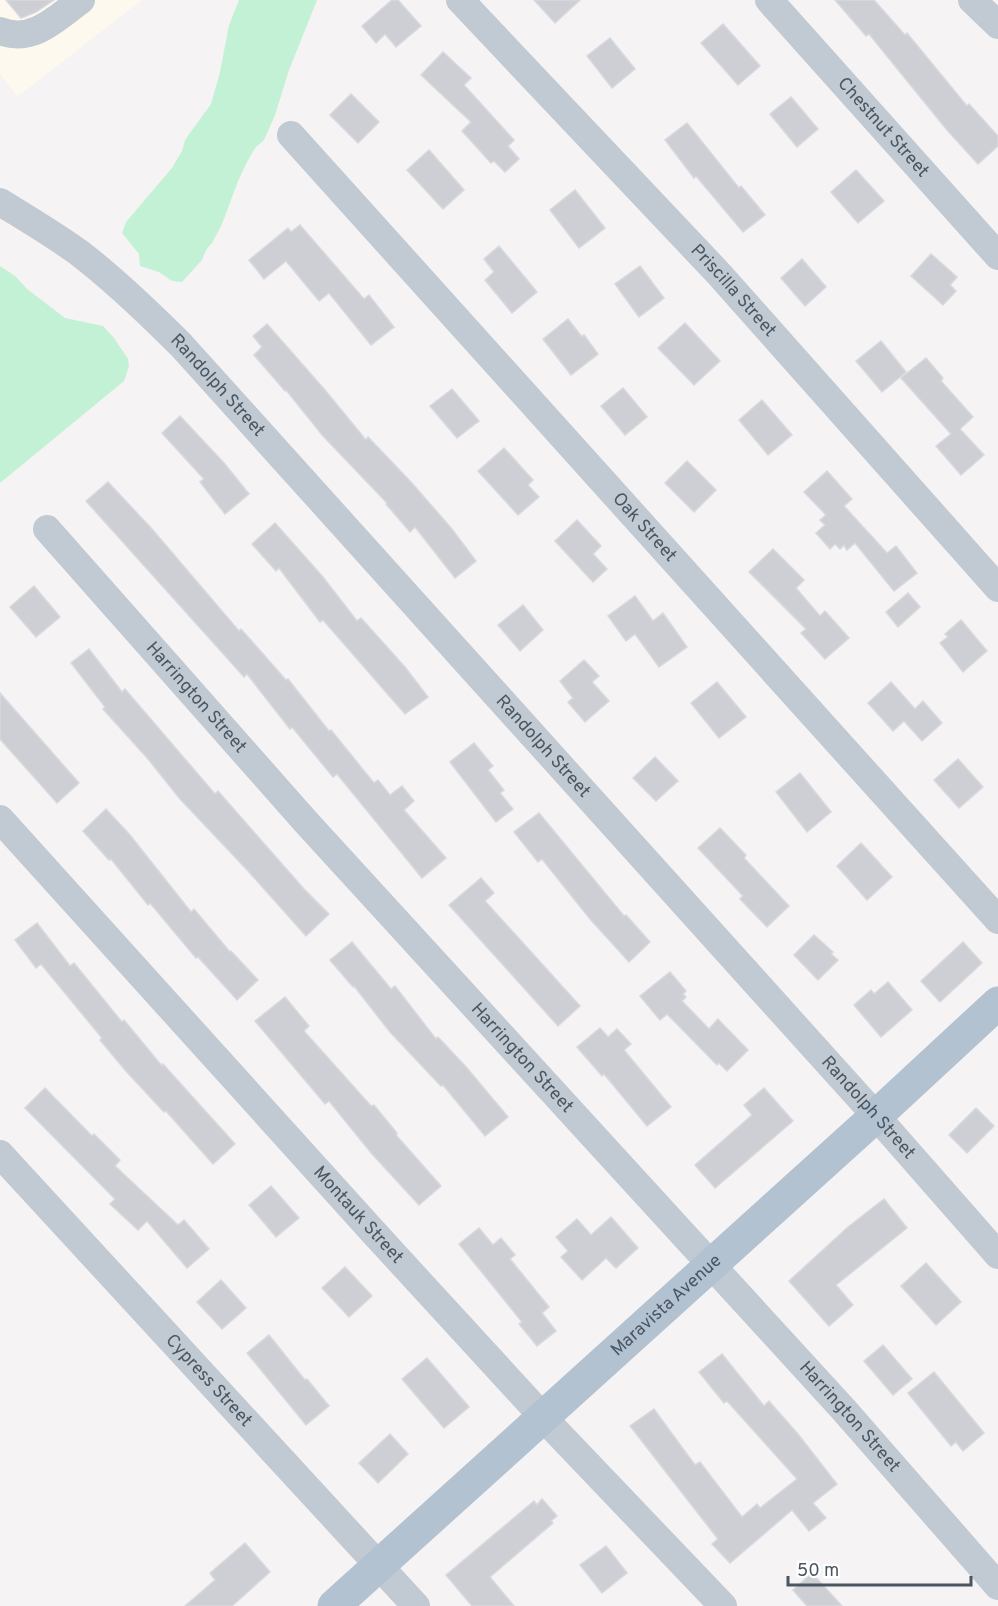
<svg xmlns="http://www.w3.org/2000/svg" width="998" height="1606" font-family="Overpass,sans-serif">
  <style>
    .commercial { fill: #fdf9ef }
    .green { fill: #c3f1d5 }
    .building { fill: #cdcfd5; stroke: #d7d9de; stroke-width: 1.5 }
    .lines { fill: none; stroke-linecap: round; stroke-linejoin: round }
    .minor { stroke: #c1cad2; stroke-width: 28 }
    .major { stroke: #b3c2d1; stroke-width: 33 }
    .labels { text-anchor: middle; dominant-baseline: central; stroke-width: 4.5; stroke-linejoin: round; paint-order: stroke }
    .street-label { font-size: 18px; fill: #4a5661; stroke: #fff }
  </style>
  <rect width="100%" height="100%" fill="#f5f3f3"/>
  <path class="commercial" d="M0 0H142L17 97 0 74Z"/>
  <g class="green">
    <path d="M239 0H317L289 70 275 115 264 140 255 148 247 162 238 181 222 224 212 243 206 250 202 260 182 282 172 281 159 272 140 266 139 254 122 233 126 222 172 168 182 151 185 140 211 104 220 72 229 25Z"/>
    <path d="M0 266 15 276 27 289 65 318 103 326 114 338 128 359 129 366 124 381 0 483Z"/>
  </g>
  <g class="building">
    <path d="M6 0H54L36 12 21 18Z"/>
    <path d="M392 0H398L421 26 396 47 385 34 376 43 362 26Z"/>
    <path d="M534 0H580L555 23Z"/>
    <path d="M835 0H874L905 35 907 33 967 106 969 104 998 136V146L978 164 947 130 869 34 866 36Z"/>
    <path d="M723 24 760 66 738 85 701 43Z"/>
    <path d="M610 38 635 69 612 88 587 56Z"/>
    <path d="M443 52 471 78 464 85 514 140 508 146 519 159 505 172 494 161 491 163 462 131 471 122 421 75Z"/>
    <path d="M351 94 379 122 358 143 330 115Z"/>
    <path d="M791 97 818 129 797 147 770 114Z"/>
    <path d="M687 123 739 188 741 186 765 215 743 232 696 176 694 178 665 140Z"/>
    <path d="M429 150 464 190 443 209 407 170Z"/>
    <path d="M856 170 884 201 858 223 831 192Z"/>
    <path d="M575 190 605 228 579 248 550 210Z"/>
    <path d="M300 225 364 299 369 295 394 327 371 345 329 293 319 301 286 261 264 279 249 260 288 228 291 232Z"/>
    <path d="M499 246 537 292 512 313 485 280 494 272 484 259Z"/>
    <path d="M931 254 957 277 950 285 956 291 943 305 911 276Z"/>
    <path d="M802 259 826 287 805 306 781 278Z"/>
    <path d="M640 266 664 298 639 317 615 284Z"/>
    <path d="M568 319 582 337 584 335 598 354 571 375 543 339Z"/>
    <path d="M685 323 720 361 694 385 658 348Z"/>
    <path d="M267 324 325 390 366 440 368 437 411 482 452 529 476 561 455 578 415 527 410 532 386 504 387 503 323 436 286 390 285 391 254 355 262 347 253 336Z"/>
    <path d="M881 341 906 372 882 392 856 361Z"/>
    <path d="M926 358 943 378 941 381 973 417 960 429 984 455 961 475 936 446 951 434 901 378Z"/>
    <path d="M623 388 647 417 625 435 601 406Z"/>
    <path d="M452 389 479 421 457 438 430 406Z"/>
    <path d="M762 400 792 435 768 455 739 420Z"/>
    <path d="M180 416 224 463 249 494 225 514 200 482 204 479 162 433Z"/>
    <path d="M504 448 533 480 528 485 539 497 518 515 478 471Z"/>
    <path d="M687 461 716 490 694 512 665 483Z"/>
    <path d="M827 471 852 499 844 506 887 553 896 546 917 573 894 591 855 543 847 550 844 545 840 549 835 544 830 549 816 533 825 525 820 520 826 515 804 492Z"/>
    <path d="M108 482 152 529 239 631 241 629 286 680 288 679 329 731 331 730 374 783 378 780 390 795 402 786 414 801 404 810 446 858 422 878 337 774 333 777 292 727 290 729 247 674 244 677 86 501Z"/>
    <path d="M577 520 601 546 593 554 607 569 593 582 555 541Z"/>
    <path d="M275 523 323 577 357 621 361 618 405 667 428 697 405 714 323 620 320 622 279 568 276 571 252 544Z"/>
    <path d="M773 549 804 580 796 588 820 616 825 611 849 638 825 659 801 633 806 629 749 572Z"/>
    <path d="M34 586 60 617 36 637 10 607Z"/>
    <path d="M908 593 920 607 898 627 886 612Z"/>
    <path d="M635 596 653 621 663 613 687 647 659 667 635 634 626 641 608 616Z"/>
    <path d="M523 605 543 630 520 651 498 625Z"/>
    <path d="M961 620 987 651 963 672 940 643 948 637 945 634Z"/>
    <path d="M89 649 122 692 125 689 215 794 218 791 304 889 329 914 306 936 248 871 180 799 148 759 103 709 105 707 71 663Z"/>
    <path d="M584 660 599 676 592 682 609 701 585 722 568 702 573 698 560 681Z"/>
    <path d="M717 682 746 717 719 738 691 703Z"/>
    <path d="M891 682 915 709 923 701 942 723 922 741 904 721 893 731 868 703Z"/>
    <path d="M0 693 79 783 57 803 0 739Z"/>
    <path d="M474 743 493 766 488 770 504 790 500 793 513 809 496 822 450 762Z"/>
    <path d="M655 757 678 781 656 801 633 778Z"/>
    <path d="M958 759 983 787 959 808 934 780Z"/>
    <path d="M800 773 831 812 807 832 776 792Z"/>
    <path d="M106 809 130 835 191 912 194 909 230 952 231 951 258 980 237 1000 198 957 196 958 150 903 148 905 111 859 109 860 83 831Z"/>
    <path d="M539 813 624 916 626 915 650 942 629 962 590 919 542 859 538 862 514 832Z"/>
    <path d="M720 828 746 855 744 858 789 906 767 927 740 899 743 896 698 848Z"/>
    <path d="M861 843 892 877 867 900 837 866Z"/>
    <path d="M481 878 494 893 485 901 580 1006 558 1026 449 905Z"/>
    <path d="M37 923 70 966 74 963 122 1022 124 1020 162 1066 163 1064 235 1144 213 1164 166 1111 164 1112 125 1070 100 1040 102 1038 41 964 36 968 15 940Z"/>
    <path d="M814 935 833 952 831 954 838 960 818 980 794 955Z"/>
    <path d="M352 942 391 989 395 986 436 1039 438 1037 467 1068 508 1117 485 1136 443 1085 441 1086 390 1032 354 986 353 987 330 960Z"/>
    <path d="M963 942 982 963 940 1002 921 981Z"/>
    <path d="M670 972 686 991 683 994 686 997 682 1001 709 1029 718 1019 748 1050 727 1071 719 1063 717 1065 667 1014 660 1020 640 996Z"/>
    <path d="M888 982 912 1010 881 1037 854 1005 871 990 874 994Z"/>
    <path d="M285 997 309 1026 304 1031 371 1106 374 1105 397 1133 396 1135 441 1186 419 1205 372 1154 329 1101 325 1104 255 1021Z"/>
    <path d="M600 1028 608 1037 617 1029 631 1044 624 1050 671 1107 647 1126 604 1074 602 1076 577 1047Z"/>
    <path d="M45 1088 92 1136 94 1134 120 1160 115 1166 178 1225 184 1220 209 1249 187 1268 147 1221 138 1230 110 1204 115 1199 25 1108Z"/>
    <path d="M764 1088 793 1121 715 1188 695 1165 752 1115 744 1105Z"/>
    <path d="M976 1108 994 1126 967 1153 949 1135Z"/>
    <path d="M271 1186 299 1218 276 1237 249 1205Z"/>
    <path d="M884 1199 907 1228 836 1285 853 1305 829 1326 789 1281 848 1227Z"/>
    <path d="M611 1217 638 1248 616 1268 606 1258 582 1280 561 1257 568 1251 556 1237 577 1219 591 1235Z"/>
    <path d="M479 1228 493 1245 501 1238 515 1255 510 1259 549 1307 542 1313 556 1331 537 1346 519 1324 522 1322 459 1244Z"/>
    <path d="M926 1263 961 1302 936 1325 901 1286Z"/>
    <path d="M345 1267 372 1296 349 1317 322 1288Z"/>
    <path d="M221 1280 246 1308 222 1329 197 1302Z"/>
    <path d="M269 1335 305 1380 307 1379 329 1406 306 1425 247 1353Z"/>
    <path d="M883 1345 912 1379 893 1395 864 1361Z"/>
    <path d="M722 1354 764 1406 769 1401 798 1434 837 1484 813 1503 826 1518 809 1531 792 1510 730 1563 712 1544 718 1539 630 1426 654 1409 695 1465 700 1462 742 1517 757 1504 760 1508 797 1479 727 1401 724 1403 699 1372Z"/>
    <path d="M427 1358 469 1407 444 1428 402 1379Z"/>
    <path d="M934 1372 984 1433 963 1451 956 1442 951 1446 908 1393Z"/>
    <path d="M390 1434 408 1454 378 1483 359 1463Z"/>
    <path d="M542 1499 557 1516 551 1521 553 1523 490 1577 514 1606H472L446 1575 534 1501 537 1505Z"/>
    <path d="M245 1543 270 1572 232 1606H185L215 1580 210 1573Z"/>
    <path d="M606 1546 627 1573 602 1593 580 1565Z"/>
    <path d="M812 1573 842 1606H807L793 1590Z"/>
  </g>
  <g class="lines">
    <g class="minor">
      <path id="s1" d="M460 0 719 274 998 588"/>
      <path id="s2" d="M769 0 998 256"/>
      <path d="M972 0 998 25"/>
      <path d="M0 31C32 44 57 18 81 0"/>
      <path id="s3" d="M291 135 998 920"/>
      <path id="s4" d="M0 202C26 218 53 234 78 252 115 280 148 312 181 345L876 1116 998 1255"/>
      <path id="s5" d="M47 529 306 822 844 1410 998 1586"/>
      <path id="s6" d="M0 819 376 1235 554 1429 723 1606"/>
      <path id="s7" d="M0 1154 416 1606"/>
    </g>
    <path class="major" id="s8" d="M334 1606 876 1116 998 1003"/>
  </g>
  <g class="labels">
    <g class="street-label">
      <text stroke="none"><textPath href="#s2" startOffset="171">Chestnut Street</textPath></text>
      <text stroke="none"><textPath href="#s1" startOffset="399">Priscilla Street</textPath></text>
      <text stroke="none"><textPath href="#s4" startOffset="286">Randolph Street</textPath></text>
      <text stroke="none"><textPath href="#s3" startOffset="528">Oak Street</textPath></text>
      <text stroke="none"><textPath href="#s5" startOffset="225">Harrington Street</textPath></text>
      <text stroke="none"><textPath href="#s4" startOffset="772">Randolph Street</textPath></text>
      <text stroke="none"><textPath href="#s5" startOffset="711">Harrington Street</textPath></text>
      <text stroke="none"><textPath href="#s4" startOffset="1258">Randolph Street</textPath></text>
      <text stroke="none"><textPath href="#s6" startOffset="534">Montauk Street</textPath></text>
      <text stroke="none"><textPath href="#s8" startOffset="448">Maravista Avenue</textPath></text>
      <text stroke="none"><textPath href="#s7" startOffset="308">Cypress Street</textPath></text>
      <text stroke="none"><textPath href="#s5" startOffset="1197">Harrington Street</textPath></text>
    </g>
  </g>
  <path d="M788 1576v9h183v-9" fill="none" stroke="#4a5661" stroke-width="3"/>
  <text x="797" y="1576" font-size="18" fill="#4a5661" stroke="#ffffff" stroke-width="4.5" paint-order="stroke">50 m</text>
</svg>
